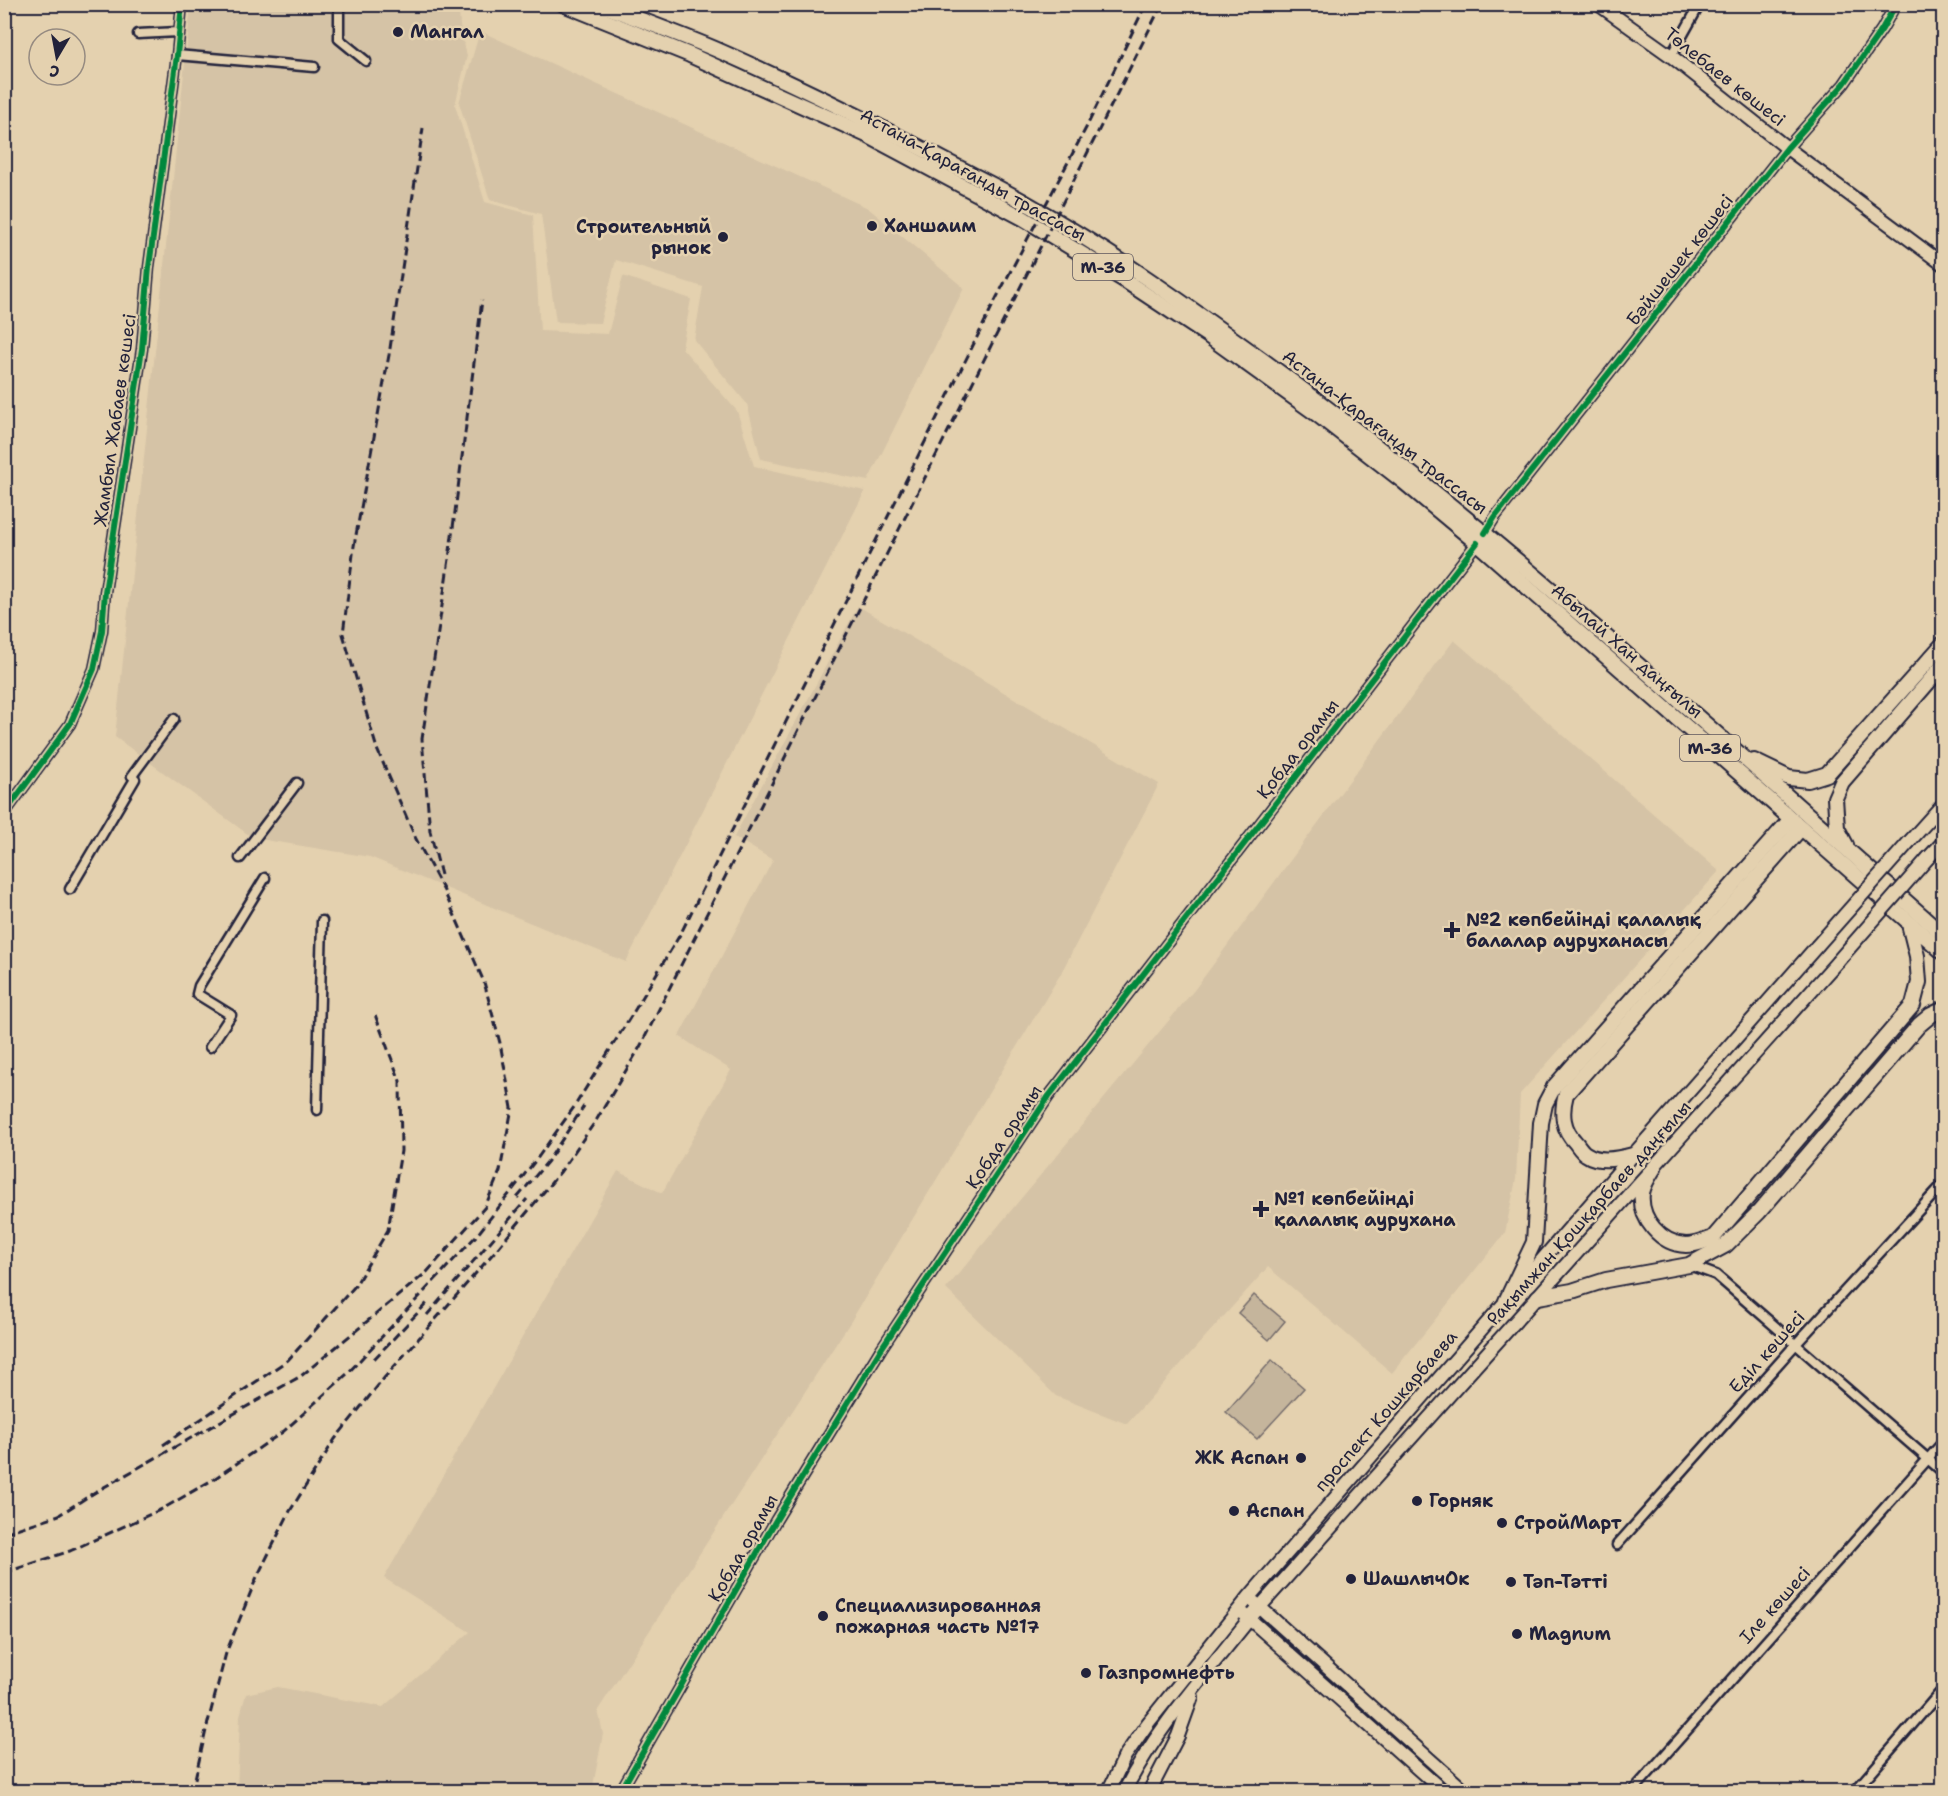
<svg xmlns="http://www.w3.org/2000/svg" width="1948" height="1796" font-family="'Shantell Sans',sans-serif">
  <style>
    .built { fill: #d5c3a6 }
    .green { fill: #c5b59c; stroke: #746c6c; stroke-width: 1.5 }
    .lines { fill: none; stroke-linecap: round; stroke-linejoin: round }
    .street-casing { stroke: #22223b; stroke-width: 13 }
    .secondary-casing { stroke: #22223b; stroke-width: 16 }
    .primary-casing { stroke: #22223b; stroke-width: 18 }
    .street { stroke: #e4d1af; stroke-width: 8 }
    .secondary { stroke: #e4d1af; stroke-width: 12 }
    .primary { stroke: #e4d1af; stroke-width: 14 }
    .rail { stroke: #22223b; stroke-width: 3; stroke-dasharray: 9 4.5; stroke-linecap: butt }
    .secondary-bridge-casing { stroke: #22223b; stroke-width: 16; stroke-linecap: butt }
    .secondary-bridge { stroke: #e4d1af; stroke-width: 12 }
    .cycleway-casing { stroke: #e4d1af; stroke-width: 10 }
    .cycleway { stroke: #00873e; stroke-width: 6 }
    .poi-dot { fill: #22223b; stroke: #e4d1af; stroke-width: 2 }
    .labels { text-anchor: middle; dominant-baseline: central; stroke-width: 5; stroke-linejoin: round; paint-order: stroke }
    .shield { fill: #e4d1af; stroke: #5c565e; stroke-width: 1.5 }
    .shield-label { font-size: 16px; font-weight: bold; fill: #22223b }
    .poi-label { font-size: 18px; font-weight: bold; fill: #22223b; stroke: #e4d1af; text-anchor: start }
    .street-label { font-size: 18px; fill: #22223b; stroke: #e4d1af }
  </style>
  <rect width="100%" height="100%" fill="#e4d1af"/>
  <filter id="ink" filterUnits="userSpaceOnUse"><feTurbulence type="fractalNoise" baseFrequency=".0167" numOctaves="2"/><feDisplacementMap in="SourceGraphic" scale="12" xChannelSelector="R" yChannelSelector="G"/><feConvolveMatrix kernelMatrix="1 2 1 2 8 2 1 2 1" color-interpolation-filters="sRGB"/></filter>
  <g filter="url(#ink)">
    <g class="built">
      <path d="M443 4 459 10 460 26 467 56 455 105 485 202 533 215 540 331 608 334 623 276 691 299 682 348 737 411 754 466 865 491 626 962 370 857 253 838 115 737 191 5Z"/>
      <path d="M480 31 868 208 964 288 868 481 761 459 747 404 694 340 703 287 616 260 600 323 556 322 541 214 490 200 459 103Z"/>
      <path d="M858 606 1159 784 1060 975 851 1321 598 1710 603 1734 592 1791H237L240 1716 246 1694 278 1687 383 1707 470 1632 384 1578 618 1171 662 1193 731 1070 679 1036 773 860 734 837Z"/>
      <path d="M1454 640 1719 871 1520 1094 1516 1179 1505 1233 1392 1373 1268 1267 1127 1424 1056 1396 946 1289 1195 989Z"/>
    </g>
    <g class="green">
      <path d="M1254 1295 1285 1321 1269 1340 1238 1313Z"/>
      <path d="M1272 1360 1304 1388 1257 1439 1226 1412Z"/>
    </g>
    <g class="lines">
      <g class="street-casing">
        <g id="street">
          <path d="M339 4V39L366 61"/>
          <path d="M138 34 178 32"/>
          <path d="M177 55 314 67"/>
          <path d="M1671 56 1700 4"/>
          <path d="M1485 533 1495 517 1787 148 1844 84 1882 29 1896 4"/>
          <path d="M132 776 174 719"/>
          <path d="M4 814 70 724 94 669 102 631 105 592 142 349 149 267 177 55 182 4"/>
          <path d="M240 858 297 783"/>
          <path d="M70 889 135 779"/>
          <path d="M210 1047 231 1015 197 994 199 986 265 878"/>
          <path d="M317 1110 322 921"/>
          <path d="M1689 1265 1716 1275 1944 1473"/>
          <path d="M1617 1545 1796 1344 1944 1183"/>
          <path d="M620 1792 776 1520 881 1349 1049 1096 1477 543"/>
          <path d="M1632 1792 1944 1441"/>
          <path d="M1854 1792 1944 1688"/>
        </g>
      </g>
      <g class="secondary-casing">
        <g id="secondary">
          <path d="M1598 4 1671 56 1787 148 1944 265"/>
          <path d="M1909 842 1944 803"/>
          <path d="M1928 858 1944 841"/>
          <path d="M1254 1602 1466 1792"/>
          <path d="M1244 1614 1444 1792"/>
          <path d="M1108 1792 1125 1756 1148 1723 1249 1597 1633 1155 1817 946"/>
          <path d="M1124 1792C1156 1728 1206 1674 1250 1618L1837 962"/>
          <path d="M1149 1792 1178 1736 1192 1697"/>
        </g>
      </g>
      <g class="primary-casing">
        <g id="primary">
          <path d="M563 4 690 55 867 135 1023 218 1121 278 1207 335 1314 412 1404 482 1477 543 1944 953"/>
          <path d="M599 4C638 19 677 33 715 49 791 82 865 119 938 157 968 173 998 187 1026 203 1108 249 1185 304 1261 359 1502 534 1720 739 1944 935"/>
          <path d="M1754 761 1789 778 1808 780 1827 774 1944 643"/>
          <path d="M1846 845 1837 828 1835 798 1842 782 1944 664"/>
          <path d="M1633 1155C1619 1159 1599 1163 1586 1154 1582 1152 1579 1147 1576 1143 1562 1129 1561 1113 1566 1094L1801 828"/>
          <path d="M1654 1168C1649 1176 1644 1183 1642 1193 1639 1219 1661 1244 1686 1245 1696 1245 1705 1241 1713 1238L1913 1005 1919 982 1917 956 1909 924"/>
          <path d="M1538 1297 1572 1291 1606 1280 1689 1265 1726 1245 1759 1212 1919 1025 1931 1015 1944 1009"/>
          <path d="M1506 1301 1534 1242 1541 1123 1545 1104 1554 1087 1791 819"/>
        </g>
      </g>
      <use href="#street" class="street"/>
      <use href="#secondary" class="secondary"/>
      <use href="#primary" class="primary"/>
      <g class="rail">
        <path d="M441 875 430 831 422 739 449 559 482 300"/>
        <path d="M517 1198 548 1161 584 1106"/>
        <path d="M427 1315 527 1199"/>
        <path d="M374 1359 429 1301"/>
        <path d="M163 1445 288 1360 355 1286 388 1230 401 1151 400 1081 374 1012"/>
        <path d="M90 1495 301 1376 427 1272 485 1207 500 1171 512 1108 500 1043 484 982 444 891 416 839 377 749 343 634 354 546 389 355 423 128"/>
        <path d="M4 1533 59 1515 97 1491"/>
        <path d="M4 1573 70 1551 164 1508 214 1479 284 1431 347 1374 477 1235 539 1156 574 1107 636 1008 681 933 997 297 1086 128 1146 4"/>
        <path d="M192 1792 206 1730 226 1653 256 1579 290 1511 335 1439 385 1377 497 1249 561 1171 597 1119 640 1047 1162 4"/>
      </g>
      <g class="secondary-bridge-casing">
        <g id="secondary-bridge">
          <path d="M1817 946 1909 842"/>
          <path d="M1837 962 1928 858"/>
        </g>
      </g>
      <use href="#secondary-bridge" class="secondary-bridge"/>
      <g class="cycleway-casing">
        <g id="cycleway">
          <path d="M1485 533 1495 517 1787 148 1844 84 1882 29 1896 4"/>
          <path d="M4 814 70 724 94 669 102 631 105 592 142 349 149 267 177 55 182 4"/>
          <path d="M620 1792 776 1520 881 1349 1049 1096 1477 543"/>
        </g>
      </g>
      <use href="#cycleway" class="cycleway"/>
    </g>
  </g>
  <g class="poi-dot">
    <circle cx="398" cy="32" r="6"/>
    <circle cx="872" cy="226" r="6"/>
    <circle cx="723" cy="237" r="6"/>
    <path d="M1449 921h6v6h6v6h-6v6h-6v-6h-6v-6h6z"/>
    <path d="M1258 1200h6v6h6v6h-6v6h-6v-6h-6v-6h6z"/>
    <circle cx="1301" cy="1458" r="6"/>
    <circle cx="1417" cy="1501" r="6"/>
    <circle cx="1234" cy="1511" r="6"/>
    <circle cx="1502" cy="1523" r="6"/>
    <circle cx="1351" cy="1579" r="6"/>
    <circle cx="1511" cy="1582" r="6"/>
    <circle cx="823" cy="1616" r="6"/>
    <circle cx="1517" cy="1634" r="6"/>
    <circle cx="1086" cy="1673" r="6"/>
  </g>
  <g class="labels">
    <g class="shield">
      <rect x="1073" y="254" width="60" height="26" rx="4.5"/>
      <rect x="1680" y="735" width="60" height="26" rx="4.5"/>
    </g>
    <g class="shield-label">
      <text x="1103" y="267">M-36</text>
      <text x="1710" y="748">M-36</text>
    </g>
    <g class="poi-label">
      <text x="410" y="32">Мангал</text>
      <text x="884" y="226">Ханшаим</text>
      <text x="711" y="227" text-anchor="end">Строительный<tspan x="711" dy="21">рынок</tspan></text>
      <text x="1466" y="920">№2 көпбейінді қалалық<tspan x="1466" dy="21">балалар ауруханасы</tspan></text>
      <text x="1274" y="1199">№1 көпбейінді<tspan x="1274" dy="21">қалалық аурухана</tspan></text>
      <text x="1289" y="1458" text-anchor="end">ЖК Аспан</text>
      <text x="1429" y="1501">Горняк</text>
      <text x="1246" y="1511">Аспан</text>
      <text x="1514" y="1523">СтройМарт</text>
      <text x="1363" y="1579">ШашлычОк</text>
      <text x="1523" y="1582">Тәп-Тәтті</text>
      <text x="835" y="1606">Специализированная<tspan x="835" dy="21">пожарная часть №17</tspan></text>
      <text x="1529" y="1634">Magnum</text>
      <text x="1098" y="1673">Газпромнефть</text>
    </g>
    <g class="street-label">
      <text transform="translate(1725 77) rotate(38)">Төлебаев көшесі</text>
      <text transform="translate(973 175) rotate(29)">Астана-Қарағанды трассасы</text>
      <text transform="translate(1680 260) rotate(-52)">Бәйшешек көшесі</text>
      <text transform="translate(115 420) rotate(-82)">Жамбыл Жабаев көшесі</text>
      <text transform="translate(1385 432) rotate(38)">Астана-Қарағанды трассасы</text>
      <text transform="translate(1627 651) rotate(41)">Абылай Хан даңғылы</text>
      <text transform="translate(1298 749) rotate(-52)">Қобда орамы</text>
      <text transform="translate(1004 1137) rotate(-56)">Қобда орамы</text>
      <text transform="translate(1589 1213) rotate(-48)">Рақымжан Қошқарбаев даңғылы</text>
      <text transform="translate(1767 1352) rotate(-48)">Еділ көшесі</text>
      <text transform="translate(1386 1411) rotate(-49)">проспект Кошкарбаева</text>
      <text transform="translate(743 1548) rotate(-60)">Қобда орамы</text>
      <text transform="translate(1775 1605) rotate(-48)">Іле көшесі</text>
    </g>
  </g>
  <rect width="1948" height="1796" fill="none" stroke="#e4d1af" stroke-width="24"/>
  <rect x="12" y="12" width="1924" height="1772" fill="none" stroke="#22223b" stroke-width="2" filter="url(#ink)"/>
  <g transform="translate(57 57) rotate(190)"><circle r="28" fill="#e4d1af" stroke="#968b81" stroke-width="1.5"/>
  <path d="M0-4.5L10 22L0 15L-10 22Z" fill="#22223b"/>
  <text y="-9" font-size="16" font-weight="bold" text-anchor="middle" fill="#22223b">С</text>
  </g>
</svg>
